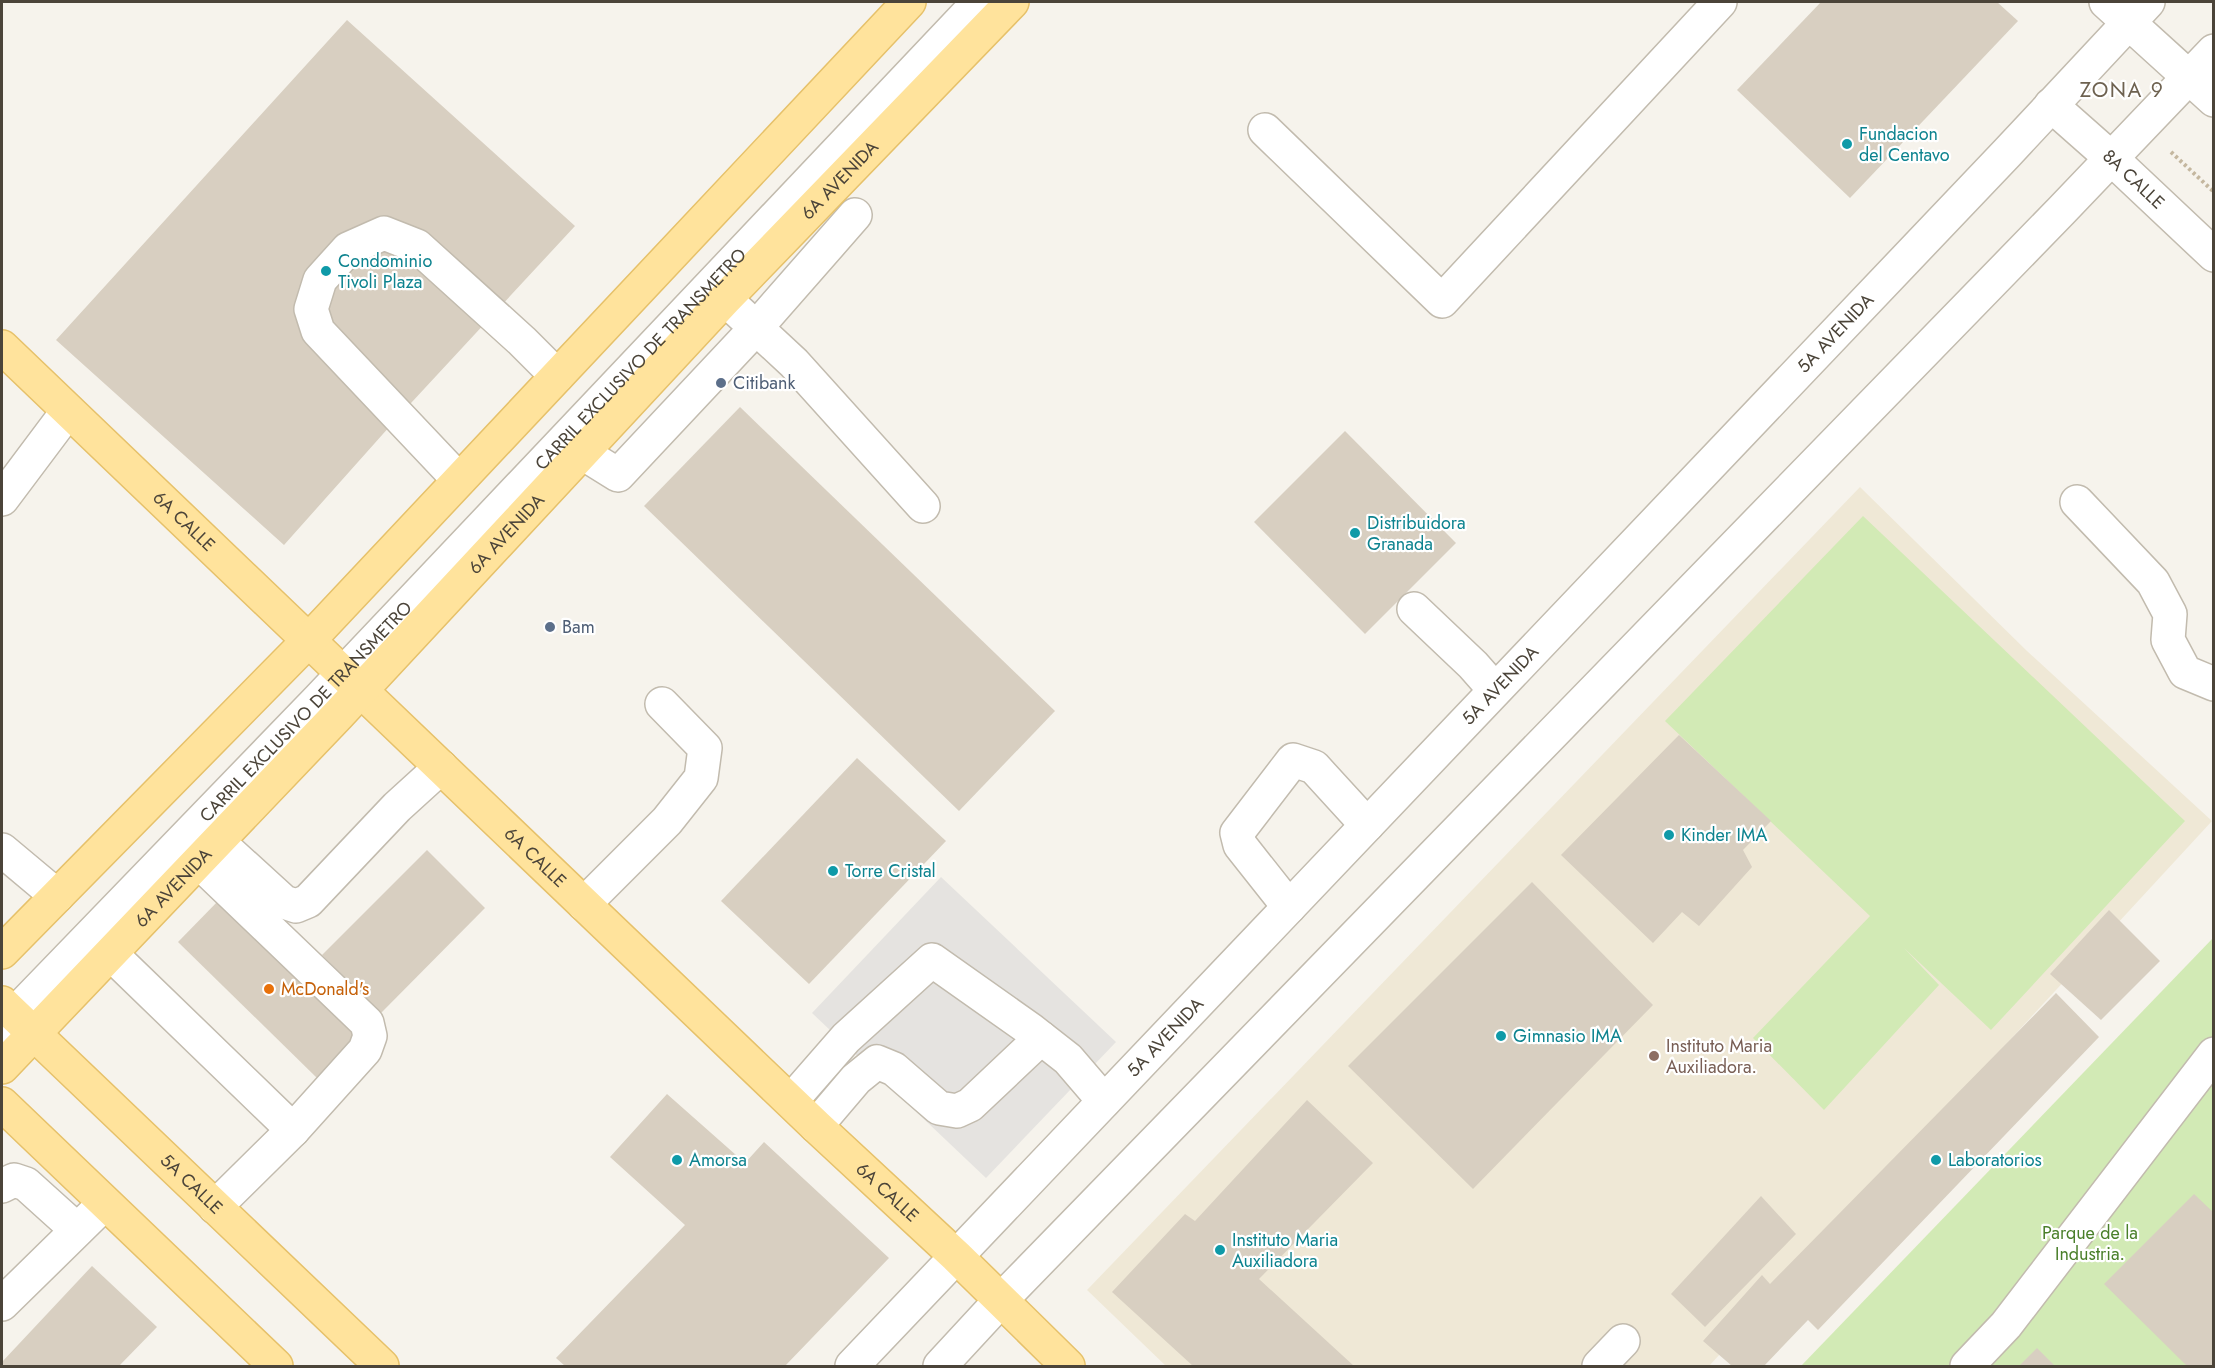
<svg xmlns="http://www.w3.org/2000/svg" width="2215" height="1368" font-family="Jost,sans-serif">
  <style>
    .education { fill: #efe8d6 }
    .green { fill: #d2eab5 }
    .parking { fill: #e5e3e0 }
    .building { fill: #d8cfc1 }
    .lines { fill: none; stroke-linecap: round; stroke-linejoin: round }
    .minor-casing { stroke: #c2bbae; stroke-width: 36 }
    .major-casing { stroke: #e6c16a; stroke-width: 36 }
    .path { stroke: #c4b79f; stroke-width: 4; stroke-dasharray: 3 3; stroke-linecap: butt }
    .minor { stroke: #fff; stroke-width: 33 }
    .major { stroke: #ffe39c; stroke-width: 33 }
    .culture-dot { fill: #0f9aa8; stroke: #fff; stroke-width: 2 }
    .service-dot { fill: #5c6f8a; stroke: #fff; stroke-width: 2 }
    .food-dot { fill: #e8710a; stroke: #fff; stroke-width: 2 }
    .education-dot { fill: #8d6e63; stroke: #fff; stroke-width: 2 }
    .labels { text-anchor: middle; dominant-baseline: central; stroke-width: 4.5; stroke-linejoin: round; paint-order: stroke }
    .culture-label { font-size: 18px; fill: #0d838f; stroke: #fff; text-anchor: start }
    .street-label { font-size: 18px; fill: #4b4439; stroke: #fff }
    .service-label { font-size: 18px; fill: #4e5e75; stroke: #fff; text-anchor: start }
    .food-label { font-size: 18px; fill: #c56008; stroke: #fff; text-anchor: start }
    .education-label { font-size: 18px; fill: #785e54; stroke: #fff; text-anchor: start }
    .park-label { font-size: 18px; fill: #4a7f2a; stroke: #fff }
    .quarter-label { font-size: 21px; letter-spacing: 1.5px; fill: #6e6250; stroke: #fff }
  </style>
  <rect width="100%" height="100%" fill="#f6f3ec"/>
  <path class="education" d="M1860 487 2027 651 2212 821 1709 1366H1166L1087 1290Z"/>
  <g class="green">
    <path d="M1863 516 2185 821 1991 1030 1904 948 1939 985 1824 1110 1753 1038 1870 916 1665 721Z"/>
    <path d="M2213 938V1366H1801Z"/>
  </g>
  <path class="parking" d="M941 877 1116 1042 986 1178 812 1013Z"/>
  <g class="building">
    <path d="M1821 2H1997L2018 21 1850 198 1737 90Z"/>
    <path d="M347 20 575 226 399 416 284 545 56 340Z"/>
    <path d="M740 407 1055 711 959 811 644 506Z"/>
    <path d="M1345 431 1456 543 1365 634 1254 522Z"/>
    <path d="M1679 735 1771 821 1743 850 1752 867 1699 926 1682 912 1653 943 1561 855Z"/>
    <path d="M857 758 946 841 809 984 721 901Z"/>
    <path d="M427 850 485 908 381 1013 322 955Z"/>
    <path d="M1532 882 1653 1005 1473 1189 1348 1066Z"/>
    <path d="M220 899 359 1036 317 1078 178 942Z"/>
    <path d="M2109 910 2160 961 2101 1020 2050 974Z"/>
    <path d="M2056 993 2099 1037 1818 1330 1808 1320 1764 1366H1732L1703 1341 1762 1275 1770 1284Z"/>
    <path d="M667 1094 745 1163 764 1142 889 1258 785 1366H565L556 1358 685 1225 610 1157Z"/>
    <path d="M1307 1100 1373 1163 1259 1279 1354 1366H1193L1112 1292 1185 1214 1195 1221Z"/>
    <path d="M2194 1194 2214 1213V1366H2187L2104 1284Z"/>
    <path d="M1761 1196 1796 1234 1705 1327 1671 1294Z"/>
    <path d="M92 1266 157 1327 119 1366H2V1362Z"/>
    <path d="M2037 1348 2055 1366H2019Z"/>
  </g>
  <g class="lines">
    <g class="minor-casing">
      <g id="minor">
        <path d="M2106 2 2214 100"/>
        <path id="s1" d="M2051 105 2111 158 2214 255"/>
        <path d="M1265 130 1442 301 1720 2"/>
        <path d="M725 299 794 363 923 506"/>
        <path d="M581 452 618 475 756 328 855 215"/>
        <path d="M459 480 318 331 311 309 320 280 348 249 384 233 417 246 522 341 557 376"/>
        <path d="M2 499 68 411"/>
        <path d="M2077 502 2153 582 2170 614 2168 640 2185 672 2214 684"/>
        <path d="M1414 609 1473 665 1495 690"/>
        <path d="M217 841 284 902 296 906 308 901 397 807 441 767"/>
        <path d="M2 850 57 896"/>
        <path d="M198 861 367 1023 370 1036 365 1050 293 1130 215 1207"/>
        <path d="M584 904 667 821 701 778 705 748 662 704"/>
        <path d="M1289 907 1240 845 1237 833 1293 760 1314 767 1367 825"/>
        <path d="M110 953 293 1130"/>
        <path id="s2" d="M2 1027 319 699 979 2"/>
        <path d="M791 1101 846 1038 932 960 1031 1030 1068 1059 1104 1101"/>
        <path d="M816 1126 856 1079 877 1062 894 1069 939 1108 957 1111 970 1105 1041 1038"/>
        <path d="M2 1186 14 1180 26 1184 77 1230"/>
        <path d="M2 1304 105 1203"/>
        <path id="s3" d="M852 1366 2007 153 2148 2"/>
        <path d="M940 1366 1001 1300 2062 210 2214 51"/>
        <path d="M1599 1366 1623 1341"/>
        <path d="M1967 1366 2006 1325 2214 1054"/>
      </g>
    </g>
    <g class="major-casing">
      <g id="major">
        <path id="s4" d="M2 347 816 1126 956 1256 1068 1366"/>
        <path d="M2 952 309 640 909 2"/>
        <path id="s5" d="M2 1003 382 1366"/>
        <path id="s6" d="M2 1067 338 715 725 299 1012 2"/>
        <path d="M2 1104 276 1366"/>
      </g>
    </g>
    <path class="path" d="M2171 152 2214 192"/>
    <use href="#minor" class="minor"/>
    <use href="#major" class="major"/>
  </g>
  <g class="culture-dot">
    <circle cx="1847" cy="144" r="6"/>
    <circle cx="326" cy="271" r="6"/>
    <circle cx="1355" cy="533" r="6"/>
    <circle cx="1669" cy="835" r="6"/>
    <circle cx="833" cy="871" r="6"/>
    <circle cx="1501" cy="1036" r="6"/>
    <circle cx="677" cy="1160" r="6"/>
    <circle cx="1936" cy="1160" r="6"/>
    <circle cx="1220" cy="1250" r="6"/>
  </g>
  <g class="service-dot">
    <circle cx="721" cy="383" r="6"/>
    <circle cx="550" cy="627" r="6"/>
  </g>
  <circle class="food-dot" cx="269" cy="989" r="6"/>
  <circle class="education-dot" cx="1654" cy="1056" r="6"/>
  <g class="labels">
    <g class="culture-label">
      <text x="1859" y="134">Fundacion<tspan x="1859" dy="21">del Centavo</tspan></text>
      <text x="338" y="261">Condominio<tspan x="338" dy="21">Tivoli Plaza</tspan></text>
      <text x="1367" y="523">Distribuidora<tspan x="1367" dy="21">Granada</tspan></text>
      <text x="1681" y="835">Kinder IMA</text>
      <text x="845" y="871">Torre Cristal</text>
      <text x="1513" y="1036">Gimnasio IMA</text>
      <text x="689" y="1160">Amorsa</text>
      <text x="1948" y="1160">Laboratorios</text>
      <text x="1232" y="1240">Instituto Maria<tspan x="1232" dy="21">Auxiliadora</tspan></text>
    </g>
    <g class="street-label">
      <text stroke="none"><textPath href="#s6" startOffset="1220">6A AVENIDA</textPath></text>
      <text stroke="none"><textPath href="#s1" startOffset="111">8A CALLE</textPath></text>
      <text stroke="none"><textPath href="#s3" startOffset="1426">5A AVENIDA</textPath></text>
      <text stroke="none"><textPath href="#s2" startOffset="924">CARRIL EXCLUSIVO DE TRANSMETRO</textPath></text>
      <text stroke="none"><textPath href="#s4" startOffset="252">6A CALLE</textPath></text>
      <text stroke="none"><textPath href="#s6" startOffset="734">6A AVENIDA</textPath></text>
      <text stroke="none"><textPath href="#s3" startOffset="940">5A AVENIDA</textPath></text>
      <text stroke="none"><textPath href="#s2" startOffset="438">CARRIL EXCLUSIVO DE TRANSMETRO</textPath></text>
      <text stroke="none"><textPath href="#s4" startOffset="738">6A CALLE</textPath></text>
      <text stroke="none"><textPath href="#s6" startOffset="248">6A AVENIDA</textPath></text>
      <text stroke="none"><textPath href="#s3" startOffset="454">5A AVENIDA</textPath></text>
      <text stroke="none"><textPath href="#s5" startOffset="262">5A CALLE</textPath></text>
      <text stroke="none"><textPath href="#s4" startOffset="1224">6A CALLE</textPath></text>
    </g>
    <g class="service-label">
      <text x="733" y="383">Citibank</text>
      <text x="562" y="627">Bam</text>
    </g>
    <g class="food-label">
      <text x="281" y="989">McDonald's</text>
    </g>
    <g class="education-label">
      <text x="1666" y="1046">Instituto Maria<tspan x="1666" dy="21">Auxiliadora.</tspan></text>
    </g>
    <g class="park-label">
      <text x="2090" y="1233">Parque de la<tspan x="2090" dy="21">Industria.</tspan></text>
    </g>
    <g class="quarter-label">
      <text x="2122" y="90">ZONA 9</text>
    </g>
  </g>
  <rect width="2215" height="1368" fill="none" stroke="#4b4439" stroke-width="6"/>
</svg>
